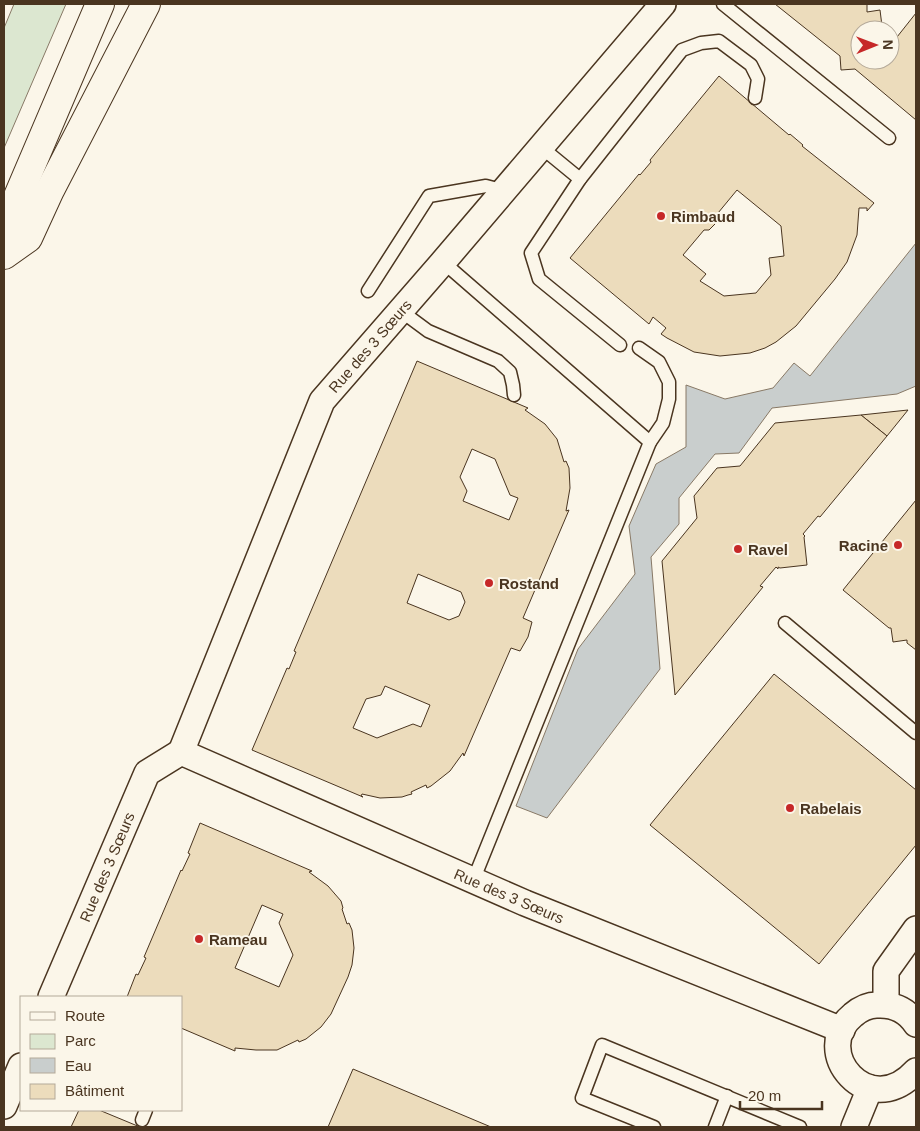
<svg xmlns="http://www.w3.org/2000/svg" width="920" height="1131" font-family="Helvetica,sans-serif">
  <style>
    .green { fill: #dce7d0; stroke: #887966 }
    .water { fill: #c9cecd; stroke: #887966 }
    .building { fill: #ecdcbc; stroke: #4a3520; fill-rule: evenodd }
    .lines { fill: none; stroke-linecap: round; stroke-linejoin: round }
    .lane-casing { stroke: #4a3520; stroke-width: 15 }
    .street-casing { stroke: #4a3520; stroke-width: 28 }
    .highway-casing { stroke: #4a3520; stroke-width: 30 }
    .lane { stroke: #fbf6e9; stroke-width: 12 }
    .street { stroke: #fbf6e9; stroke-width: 25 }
    .highway { stroke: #fbf6e9; stroke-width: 28 }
    .poi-dot { fill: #c62828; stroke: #fbf6e9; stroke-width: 2 }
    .labels { text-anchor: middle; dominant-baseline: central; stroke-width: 4; stroke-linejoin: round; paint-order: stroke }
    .poi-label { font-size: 15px; font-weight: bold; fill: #4a3520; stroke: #fbf6e9; text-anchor: start }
    .street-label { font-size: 15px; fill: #4a3520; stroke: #fbf6e9 }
  </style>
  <rect width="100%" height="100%" fill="#fbf6e9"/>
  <path class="green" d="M14 4H66L4 148V28Z"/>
  <path class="water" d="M916 243V386L897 394 772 408 739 453 715 454 679 498V524L651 557 660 669 547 818 516 806 578 649 635 574 629 526 656 464 686 447V385L725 399 773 388 794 363 810 376Z"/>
  <g class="building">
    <path d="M775 4H867V12L880 10 882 26 888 30H860V60H890V32L897 37 916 13V120L855 69 841 70 840 56Z"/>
    <path d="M719 76 789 135 790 134 803 145 802 146 874 203 867 211V208H859L857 235 847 262 835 279 796 326 776 342 765 348 750 353 720 356 694 352 667 338 661 334 666 328 653 317 649 324 570 258 639 174 640 175 651 162 650 160ZM737 190 781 226 784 256 769 258 771 275 756 293 724 296 700 281 706 274 683 255 704 230H709L716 223 718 213Z"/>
    <path d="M417 361 528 408 525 410 545 424 557 439 564 462 566 461 569 468 570 488 566 511 569 510 523 618 532 622 528 637 520 651 511 648 464 756 463 753 450 771 431 786 427 788 426 785 411 792 412 794 408 795 402 797 380 798 362 794 361 796 363 797 252 750 287 668 289 669 296 652 294 651ZM472 449 495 459 510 495 518 498 509 520 463 501 467 491 460 477ZM418 574 461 592 465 602 459 616 449 620 407 603ZM385 686 430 705 421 727 413 724 377 738 353 728 366 699 381 695Z"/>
    <path d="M908 410 887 436 861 415Z"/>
    <path d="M861 415 887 436 820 517 818 516 803 534 805 536 804 537 807 565 780 568 778 567V569L776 567 760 586 763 587 675 695 662 561 697 518 694 496 717 468 740 466 775 423Z"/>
    <path d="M916 500V650L907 643V640L893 642 891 628H889L843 590Z"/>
    <path d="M774 674 916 790V845L819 964 650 825Z"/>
    <path d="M200 823 312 871 309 872 328 886 341 901 343 908 342 909 347 924 349 923 352 930 354 948 352 965 348 977 331 1014 321 1027 306 1039 299 1042 298 1040 277 1050H256L235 1048V1051L181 1028V997H127L136 974 138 975 146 958 144 957 181 870 182 871 190 854 188 853ZM262 905 283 914 279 923 293 955 279 987 235 968Z"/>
    <path d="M353 1069 491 1127H328Z"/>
    <path d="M79 1110H99L140 1127H71Z"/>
  </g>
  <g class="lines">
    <g class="lane-casing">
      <g id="lane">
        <path d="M723 4 889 138"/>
        <path d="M541 147 580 179"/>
        <path d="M443 262 650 442 473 881"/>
        <path d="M368 291 429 196 486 186 505 191"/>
        <path d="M401 311 428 331 498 361 510 372 513 385 514 395"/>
        <path d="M620 345 539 279 531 253 580 179 682 50 701 43 719 41 751 65 758 79 755 98"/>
        <path d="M639 348 659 362 669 382V399L663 423 650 442"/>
        <path d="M785 623 916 733"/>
        <path d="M142 1120 146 1110"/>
        <path d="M654 1127 582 1098 602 1045 800 1127"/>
        <path d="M715 1127 727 1096"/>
      </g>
    </g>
    <g class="street-casing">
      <g id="street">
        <path d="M181 752 322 401 443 262 663 4"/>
        <path d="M51 997 147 773 181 752 525 903 842 1030"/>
        <path d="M886 1004V971L916 929"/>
        <path d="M916 1024C907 1010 894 1004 877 1005 868 1005 860 1009 853 1015 809 1051 869 1123 916 1071"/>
        <path d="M4 1106 21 1066"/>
        <path d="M854 1127 870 1088"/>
      </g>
    </g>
    <g class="highway-casing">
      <g id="highway">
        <path d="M4 229 100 4"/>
        <path d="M4 255 28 238 50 190 146 4"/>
      </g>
    </g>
    <use href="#lane" class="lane"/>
    <use href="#street" class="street"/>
    <use href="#highway" class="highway"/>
  </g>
  <g class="poi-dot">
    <circle cx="661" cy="216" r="5"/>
    <circle cx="898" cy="545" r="5"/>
    <circle cx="738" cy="549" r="5"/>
    <circle cx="489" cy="583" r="5"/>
    <circle cx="790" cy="808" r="5"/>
    <circle cx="199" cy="939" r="5"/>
  </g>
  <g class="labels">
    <g class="poi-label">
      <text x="671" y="216">Rimbaud</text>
      <text x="888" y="545" text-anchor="end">Racine</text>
      <text x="748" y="549">Ravel</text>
      <text x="499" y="583">Rostand</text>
      <text x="800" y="808">Rabelais</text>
      <text x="209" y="939">Rameau</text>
    </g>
    <g class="street-label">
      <text transform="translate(370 346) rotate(-49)">Rue des 3 Sœurs</text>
      <text transform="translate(107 867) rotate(-67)">Rue des 3 Sœurs</text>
      <text transform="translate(509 896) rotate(23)">Rue des 3 Sœurs</text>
    </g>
  </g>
  <rect width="920" height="1131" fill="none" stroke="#4a3520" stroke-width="10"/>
  <rect x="20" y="996" width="162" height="115" fill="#fbf6e9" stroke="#b4a999"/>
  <rect x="30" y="1012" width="25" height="8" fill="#fbf6e9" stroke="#b4a999"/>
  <text x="65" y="1021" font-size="15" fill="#4a3520">Route</text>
  <rect x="30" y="1034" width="25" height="15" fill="#dce7d0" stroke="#b4a999"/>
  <text x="65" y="1046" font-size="15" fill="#4a3520">Parc</text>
  <rect x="30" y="1058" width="25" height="15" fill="#c9cecd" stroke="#b4a999"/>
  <text x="65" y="1071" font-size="15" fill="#4a3520">Eau</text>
  <rect x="30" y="1084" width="25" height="15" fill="#ecdcbc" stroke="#b4a999"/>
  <text x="65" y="1096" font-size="15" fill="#4a3520">Bâtiment</text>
  <g transform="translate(875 45) rotate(89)"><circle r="24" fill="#fbf6e9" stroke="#b4a999"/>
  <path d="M0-4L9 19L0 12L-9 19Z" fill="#c62828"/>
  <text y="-8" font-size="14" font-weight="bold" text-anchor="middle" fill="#4a3520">N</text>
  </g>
  <path d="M740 1101v8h82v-8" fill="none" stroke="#4a3520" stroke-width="2.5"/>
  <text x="748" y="1101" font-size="15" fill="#4a3520" stroke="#fbf6e9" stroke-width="4" paint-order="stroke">20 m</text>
</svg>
